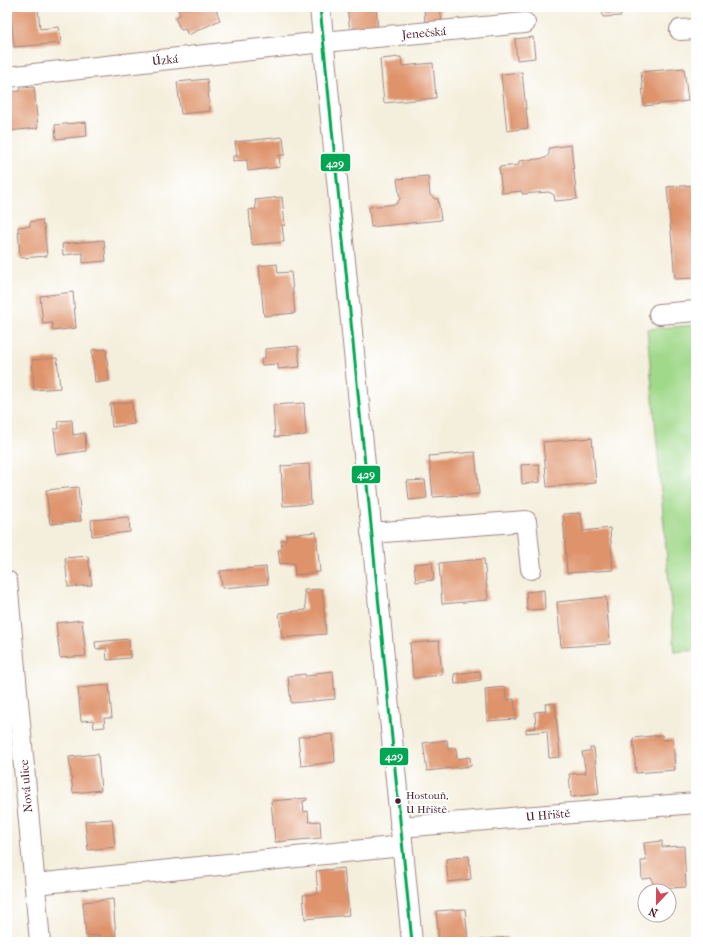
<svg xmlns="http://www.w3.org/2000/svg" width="703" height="949" font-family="'IM FELL French Canon',serif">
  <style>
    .green { fill: #a1d98b; stroke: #767c5b }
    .building { fill: #de936a }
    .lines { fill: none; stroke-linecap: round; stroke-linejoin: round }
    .minor-casing { stroke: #9f8784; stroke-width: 22 }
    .minor { stroke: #fff; stroke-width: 20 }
    .bus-1-casing { stroke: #fff; stroke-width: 6 }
    .bus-1 { stroke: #00a651; stroke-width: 3 }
    .bus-dot { fill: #4a1f2b; stroke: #fff; stroke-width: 1.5 }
    .labels { text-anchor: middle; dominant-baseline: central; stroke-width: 3; stroke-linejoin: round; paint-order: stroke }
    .bus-label { font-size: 11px; fill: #4a1f2b; stroke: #fff; text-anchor: start }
    .street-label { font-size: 12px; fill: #4a1f2b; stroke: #fff }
    .line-badge { stroke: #fff; stroke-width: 1.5 }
    .badge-label { font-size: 11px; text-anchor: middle; font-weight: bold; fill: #fff }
  </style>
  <rect width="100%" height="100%" fill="#fff"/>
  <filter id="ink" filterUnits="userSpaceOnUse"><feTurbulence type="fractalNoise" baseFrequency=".025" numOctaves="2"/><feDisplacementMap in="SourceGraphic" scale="8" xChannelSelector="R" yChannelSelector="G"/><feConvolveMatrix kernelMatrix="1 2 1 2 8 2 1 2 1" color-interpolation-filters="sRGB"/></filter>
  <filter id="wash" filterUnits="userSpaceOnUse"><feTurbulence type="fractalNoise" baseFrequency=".012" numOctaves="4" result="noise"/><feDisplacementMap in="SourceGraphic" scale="16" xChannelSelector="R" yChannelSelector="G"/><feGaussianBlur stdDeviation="0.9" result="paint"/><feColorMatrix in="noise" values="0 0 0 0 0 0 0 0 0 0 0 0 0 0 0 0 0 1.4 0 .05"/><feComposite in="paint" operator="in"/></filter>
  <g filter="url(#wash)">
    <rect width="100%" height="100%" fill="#f4efdd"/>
    <path class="green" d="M696 325V650L675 652 647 329Z"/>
    <g id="blocks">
      <g class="building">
        <path d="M10 7H38L40 29 59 27 61 43 14 47Z"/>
        <path d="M185 7H215L220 20 188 35 185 29 181 30 175 18 180 15 178 10Z"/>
        <path d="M347 7H376L378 28 350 31Z"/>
        <path d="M424 7H440L442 22 425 23Z"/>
        <path d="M602 7H620L621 16 603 17Z"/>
        <path d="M533 37 535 58 517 60 515 39Z"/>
        <path d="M401 57 402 66 433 63 436 98 384 103 380 59Z"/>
        <path d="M684 68 688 101 644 106 641 72Z"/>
        <path d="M522 72 528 128 507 131 501 74Z"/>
        <path d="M207 79 210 111 181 114 177 82Z"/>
        <path d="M34 87 38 128 8 131 7 92 20 91V88Z"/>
        <path d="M86 122 87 136 56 139 55 125Z"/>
        <path d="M283 137 285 155H279L280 167 248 171 247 160 233 161V156H237L235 142Z"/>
        <path d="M571 145 577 199 555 201 554 195 549 192 522 194V191L502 193 499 167 519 165V161L546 158 549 154V148Z"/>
        <path d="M428 176 430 195 435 199H438L441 220 371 227 369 207 396 204 400 199 397 179Z"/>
        <path d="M696 185V278L675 279 667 187Z"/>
        <path d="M282 197 285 225H282L284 242 252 245 249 210 256 209 255 200Z"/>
        <path d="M42 220 43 226 44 225 47 256 20 258 18 227 30 226V222Z"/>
        <path d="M104 240 106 261 83 263V253L63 255 62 244Z"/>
        <path d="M277 264 278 273 291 272 295 313 264 316 259 266Z"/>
        <path d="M73 292 76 328 53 331 52 323 43 324 40 296Z"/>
        <path d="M298 346 300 367 278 369V364L262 365 261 359 265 358V349Z"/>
        <path d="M106 349 109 381 95 383 92 350Z"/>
        <path d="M57 358 60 388 34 390 32 360Z"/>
        <path d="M132 402 134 424 112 427 110 404Z"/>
        <path d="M304 403 306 435 275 437 273 405Z"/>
        <path d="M72 420 73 435 85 433 86 451 57 455 54 429H59L58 421Z"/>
        <path d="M592 438 596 483 547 487 543 442Z"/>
        <path d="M475 452 479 494 433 497 429 456Z"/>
        <path d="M309 464 311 504 283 506 281 466Z"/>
        <path d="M539 464 540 482 522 484 521 465Z"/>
        <path d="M425 480 427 498 409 500 407 481Z"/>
        <path d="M78 487 81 521 50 524 46 490Z"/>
        <path d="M581 513 583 531 610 528 613 570 567 573 563 514Z"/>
        <path d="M129 517 130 532 92 536 91 520Z"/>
        <path d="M316 532 320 572 295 575 294 563 280 564 278 550 282 549 281 540H286V535Z"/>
        <path d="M88 556 92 585 68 587 65 558Z"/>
        <path d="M484 559 488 600 442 604 439 563Z"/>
        <path d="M432 562 434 580 416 582 414 564Z"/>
        <path d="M266 567 268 584 222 588 220 571Z"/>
        <path d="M322 589 326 634 282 638 279 613 306 610 304 590Z"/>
        <path d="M544 590 545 609 527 610 526 592Z"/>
        <path d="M606 597 610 644 561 647 557 602Z"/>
        <path d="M82 620 86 656 60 658 56 623Z"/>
        <path d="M129 639 130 658 107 660 106 648 96 649 95 642Z"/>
        <path d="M439 641 442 675 413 678 410 643Z"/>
        <path d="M333 671 335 699 291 703 288 676 305 674V676L316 675V673Z"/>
        <path d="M480 671 481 680 455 684 454 674Z"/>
        <path d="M109 685 112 718H104L105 727 94 728 93 720 81 721 78 688Z"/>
        <path d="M505 687 506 700 514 699 516 719 487 721 485 689Z"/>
        <path d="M555 703 560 757 549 758 547 731 526 733V729L536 728 535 712 546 711 545 704Z"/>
        <path d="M333 734 335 762 301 766 298 737Z"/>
        <path d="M662 735 663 740 673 739 675 770 636 773 633 738Z"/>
        <path d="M447 740 448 749 456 748 457 759 470 757 471 766 427 771 423 743Z"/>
        <path d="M590 748H594L599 794 571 797 569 774 586 773 582 752 590 751Z"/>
        <path d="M98 754 101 790 73 793 69 757Z"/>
        <path d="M307 798V800L303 801 304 812 308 811 309 822 320 821 321 838 275 842 271 801Z"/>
        <path d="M112 819 115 847 88 850 85 821Z"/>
        <path d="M662 841V847L684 846 686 887 653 889 652 878 642 879 641 861H646L644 843Z"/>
        <path d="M469 856 471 879 448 882 446 859Z"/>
        <path d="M344 868 349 915 305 919 303 895 318 894 316 871Z"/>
        <path d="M113 899 116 937 99 939V935L86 936 83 902Z"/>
        <path d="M465 909 468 940 439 942 436 911Z"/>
        <path d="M508 937V942H480L479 940Z"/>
      </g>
    </g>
  </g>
  <g filter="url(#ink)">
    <use href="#blocks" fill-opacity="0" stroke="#9f8784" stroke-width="1"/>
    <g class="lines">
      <g class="minor-casing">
        <g id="minor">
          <path d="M320 7 412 942"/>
          <path d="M680 30 696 29"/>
          <path d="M7 77 323 42 525 23"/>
          <path d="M659 314 696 311"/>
          <path d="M371 533 526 521 531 569"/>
          <path d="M7 581 40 942"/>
          <path d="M400 827 696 803"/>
          <path d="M35 884 402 846"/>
        </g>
      </g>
      <use href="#minor" class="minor"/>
      <g class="bus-1-casing">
        <path id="bus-1" d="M320 7 412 942"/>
      </g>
      <use href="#bus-1" class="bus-1"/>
    </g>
  </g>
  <circle class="bus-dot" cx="398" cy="801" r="3.5"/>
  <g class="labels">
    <g class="bus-label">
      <text x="406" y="795">Hostouň,<tspan x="406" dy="14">U Hřiště</tspan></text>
    </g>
    <g class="street-label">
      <text transform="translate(424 33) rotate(-5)">Jenečská</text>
      <text transform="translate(165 60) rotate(-6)">Úzká</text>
      <text transform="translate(26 786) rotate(-95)">Nová ulice</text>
      <text transform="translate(548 815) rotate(-5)">U Hřiště</text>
    </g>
  </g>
  <g class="line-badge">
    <rect x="320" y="153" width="31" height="19" rx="4" fill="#00a651"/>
    <rect x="351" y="465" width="30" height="19" rx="4" fill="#00a651"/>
    <rect x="379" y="747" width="30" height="19" rx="4" fill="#00a651"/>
  </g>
  <g class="badge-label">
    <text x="335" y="167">429</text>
    <text x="366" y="478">429</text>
    <text x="394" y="760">429</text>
  </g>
  <rect width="703" height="949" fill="none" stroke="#fff" stroke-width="24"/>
  <g transform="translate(657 903) rotate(202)"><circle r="19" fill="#ffffff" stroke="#b7a5aa"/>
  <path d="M0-3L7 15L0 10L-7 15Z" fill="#d1495b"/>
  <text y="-6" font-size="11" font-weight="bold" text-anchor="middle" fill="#4a1f2b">N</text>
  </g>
</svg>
